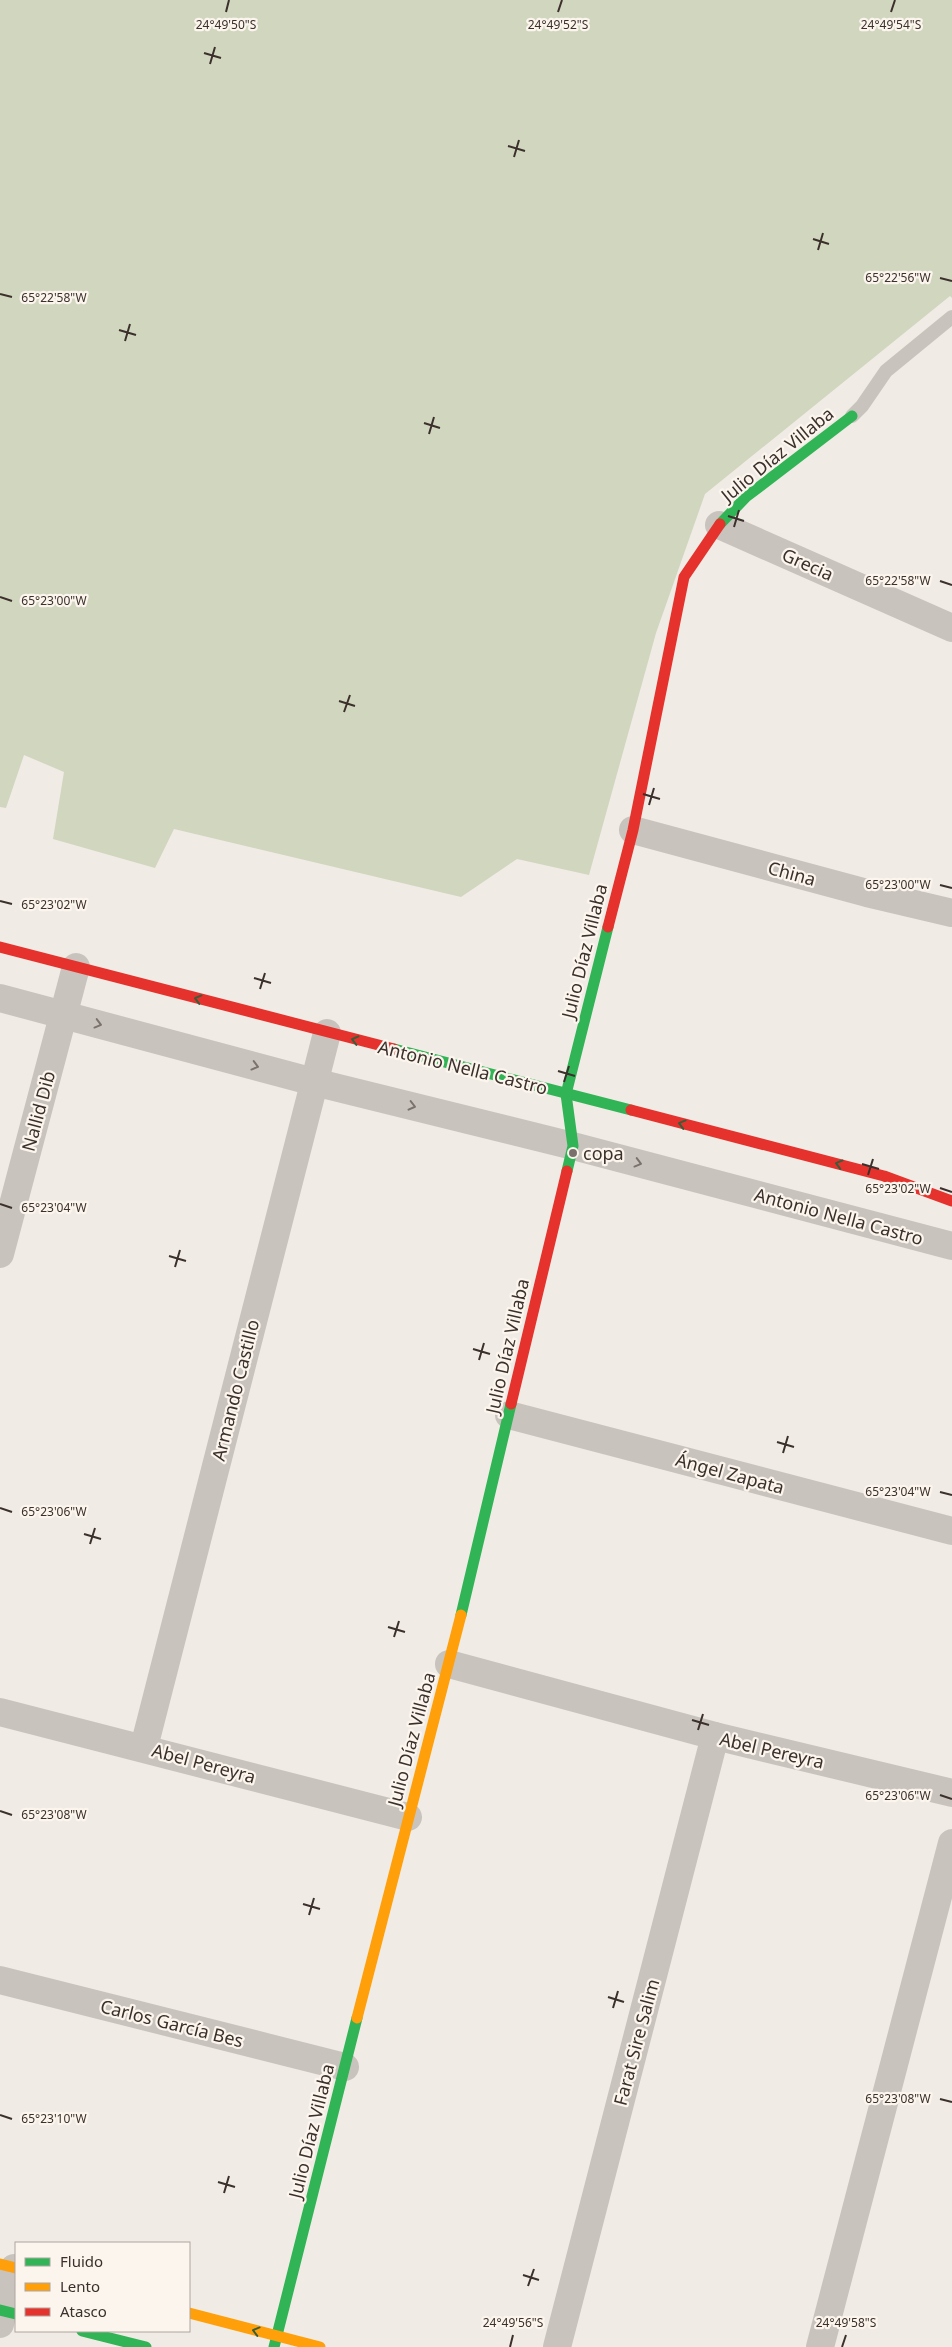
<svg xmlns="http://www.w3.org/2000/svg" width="952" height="2347" font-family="'Noto Sans',sans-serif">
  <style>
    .green { fill: #d1d6bf }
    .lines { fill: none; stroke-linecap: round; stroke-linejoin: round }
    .lane { stroke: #c9c3be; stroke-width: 14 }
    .street { stroke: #c9c3be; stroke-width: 28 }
    .fast { stroke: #30b455; stroke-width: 11 }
    .slow { stroke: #ff9f0a; stroke-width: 11 }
    .jam { stroke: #e5322d; stroke-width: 11 }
    .oneway { stroke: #375e3a }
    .oneway2 { stroke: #7b726d }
    .ticks { fill: none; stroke: #3b302b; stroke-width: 2 }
    .poi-dot { fill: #7a716c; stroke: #fbf5ee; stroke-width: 2 }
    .labels { text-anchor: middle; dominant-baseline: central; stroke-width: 4.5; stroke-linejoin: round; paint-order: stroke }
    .street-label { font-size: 18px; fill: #3b302b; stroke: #fbf5ee }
    .poi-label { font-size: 18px; fill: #3b302b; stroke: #fbf5ee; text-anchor: start }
    .ticks-label { font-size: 12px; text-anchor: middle; fill: #3b302b; stroke: #fbf5ee; stroke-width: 4.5; stroke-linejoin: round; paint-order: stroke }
  </style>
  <rect width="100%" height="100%" fill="#f0ebe5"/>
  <path class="green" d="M0 0H952V298L950 296 705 494 656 633 589 875 517 859 461 897 174 829 155 868 53 839 64 772 24 755 6 808 0 807Z"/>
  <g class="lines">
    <path class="lane" d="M852 416 862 406 886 371 952 317"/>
    <g class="street">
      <path d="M719 525 952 628"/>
      <path d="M633 830 867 893 952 913"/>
      <path d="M0 998 314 1082 573 1146 952 1246"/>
      <path d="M0 1254 76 967"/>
      <path d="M509 1415 952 1531"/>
      <path d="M449 1664 715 1736 952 1793"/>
      <path d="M0 1712 408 1817"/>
      <path d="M144 1747 327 1033"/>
      <path d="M0 1980 345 2067"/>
      <path d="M0 2324 14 2268"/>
      <path d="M557 2347 715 1736"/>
      <path d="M820 2347 952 1843"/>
    </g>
    <g class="fast">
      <path d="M720 524 746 497 852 416"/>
      <path d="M394 1049 631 1110"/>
      <path d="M567 1171 573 1146 566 1094 608 927"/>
      <path d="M461 1615 511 1404"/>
      <path d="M0 2310 16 2314"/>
      <path d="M82 2331 146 2347"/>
      <path d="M274 2347 357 2018"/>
    </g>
    <g class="slow">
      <path d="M357 2018 461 1615"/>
      <path d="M0 2264 16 2268"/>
      <path d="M189 2313 320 2347"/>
    </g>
    <g class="jam">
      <path d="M608 927 633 830 684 577 720 524"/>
      <path d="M0 947 394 1049"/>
      <path d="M631 1110 884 1176 952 1201"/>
      <path d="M511 1404 567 1171"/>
    </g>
  </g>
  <defs><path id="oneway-chevron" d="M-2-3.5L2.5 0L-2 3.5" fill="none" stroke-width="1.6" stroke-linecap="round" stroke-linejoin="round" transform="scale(1.25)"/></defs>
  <g class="oneway">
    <use href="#oneway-chevron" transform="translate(198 999) rotate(-165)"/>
    <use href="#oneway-chevron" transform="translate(355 1040) rotate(-166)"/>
    <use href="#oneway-chevron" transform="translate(682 1124) rotate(-165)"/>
    <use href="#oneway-chevron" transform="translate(839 1164) rotate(-165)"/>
    <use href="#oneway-chevron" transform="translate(256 2331) rotate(-165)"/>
  </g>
  <g class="oneway2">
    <use href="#oneway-chevron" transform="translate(98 1024) rotate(15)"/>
    <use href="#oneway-chevron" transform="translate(255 1066) rotate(15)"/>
    <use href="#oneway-chevron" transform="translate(412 1106) rotate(14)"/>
    <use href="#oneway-chevron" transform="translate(638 1163) rotate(15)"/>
  </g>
  <path class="ticks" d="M226 12 229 0M558 12 562 0M891 12 895 0M204 53 221 58M210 64 215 47M508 146 525 151M514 157 519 140M813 239 829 244M818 250 823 233M940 278 952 281M0 294 12 297M119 330 136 335M125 341 130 324M424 423 440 428M429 434 434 417M728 516 744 521M734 527 739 510M940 581 952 585M0 597 12 601M339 701 355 706M344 712 350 695M643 794 660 799M649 805 654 788M940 885 952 888M0 901 12 904M254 978 271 983M260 989 265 973M558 1071 575 1076M564 1082 569 1066M862 1164 879 1169M868 1175 873 1159M940 1188 952 1192M0 1204 12 1208M169 1256 186 1261M175 1267 180 1250M473 1349 490 1354M479 1360 484 1343M777 1442 794 1447M783 1453 788 1436M940 1492 952 1495M0 1508 12 1512M84 1534 101 1539M90 1544 95 1528M388 1627 405 1632M394 1637 399 1621M692 1720 709 1725M698 1730 703 1714M940 1795 952 1799M0 1811 12 1815M303 1904 320 1909M309 1915 314 1898M608 1997 624 2002M613 2008 618 1991M940 2099 952 2102M0 2115 12 2119M218 2182 235 2187M224 2193 229 2176M523 2275 539 2280M528 2286 534 2269M510 2347 513 2335M842 2347 846 2335"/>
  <circle class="poi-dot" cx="573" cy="1153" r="5"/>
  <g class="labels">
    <g class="street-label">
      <text transform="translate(777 454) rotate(-39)">Julio Díaz Villaba</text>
      <text transform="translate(808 564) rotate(24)">Grecia</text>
      <text transform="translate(792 873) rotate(15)">China</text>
      <text transform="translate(584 951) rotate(-76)">Julio Díaz Villaba</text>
      <text transform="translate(463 1067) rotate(14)">Antonio Nella Castro</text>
      <text transform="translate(38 1111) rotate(-75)">Nallid Dib</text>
      <text transform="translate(839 1216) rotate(15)">Antonio Nella Castro</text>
      <text transform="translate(507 1346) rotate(-77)">Julio Díaz Villaba</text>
      <text transform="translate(235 1390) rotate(-76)">Armando Castillo</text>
      <text transform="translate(730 1473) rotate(15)">Ángel Zapata</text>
      <text transform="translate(411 1739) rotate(-75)">Julio Díaz Villaba</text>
      <text transform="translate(772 1750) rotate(13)">Abel Pereyra</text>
      <text transform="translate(204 1763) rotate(15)">Abel Pereyra</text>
      <text transform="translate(172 2023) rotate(14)">Carlos García Bes</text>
      <text transform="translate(636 2042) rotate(-75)">Farat Sire Salim</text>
      <text transform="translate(311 2131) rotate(-76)">Julio Díaz Villaba</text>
    </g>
    <g class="poi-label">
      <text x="583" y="1153">copa</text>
    </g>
  </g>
  <g class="ticks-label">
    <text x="226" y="29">24°49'50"S</text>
    <text x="558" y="29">24°49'52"S</text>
    <text x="891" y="29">24°49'54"S</text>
    <text x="898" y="282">65°22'56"W</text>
    <text x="54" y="302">65°22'58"W</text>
    <text x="898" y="585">65°22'58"W</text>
    <text x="54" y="605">65°23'00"W</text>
    <text x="898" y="889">65°23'00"W</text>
    <text x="54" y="909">65°23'02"W</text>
    <text x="898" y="1193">65°23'02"W</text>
    <text x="54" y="1212">65°23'04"W</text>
    <text x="898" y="1496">65°23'04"W</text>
    <text x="54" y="1516">65°23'06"W</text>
    <text x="898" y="1800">65°23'06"W</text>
    <text x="54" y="1819">65°23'08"W</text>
    <text x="898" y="2103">65°23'08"W</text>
    <text x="54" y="2123">65°23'10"W</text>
    <text x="513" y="2327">24°49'56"S</text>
    <text x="846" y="2327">24°49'58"S</text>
  </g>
  <rect x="15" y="2242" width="175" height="90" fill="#fbf5ee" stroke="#aea6a0"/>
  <rect x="25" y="2258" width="25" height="8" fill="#30b455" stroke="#aea6a0"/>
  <text x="60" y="2267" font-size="15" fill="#3b302b">Fluido</text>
  <rect x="25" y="2283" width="25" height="8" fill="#ff9f0a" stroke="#aea6a0"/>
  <text x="60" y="2292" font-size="15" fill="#3b302b">Lento</text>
  <rect x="25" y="2308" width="25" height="8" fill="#e5322d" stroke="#aea6a0"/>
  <text x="60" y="2317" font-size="15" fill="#3b302b">Atasco</text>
</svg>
